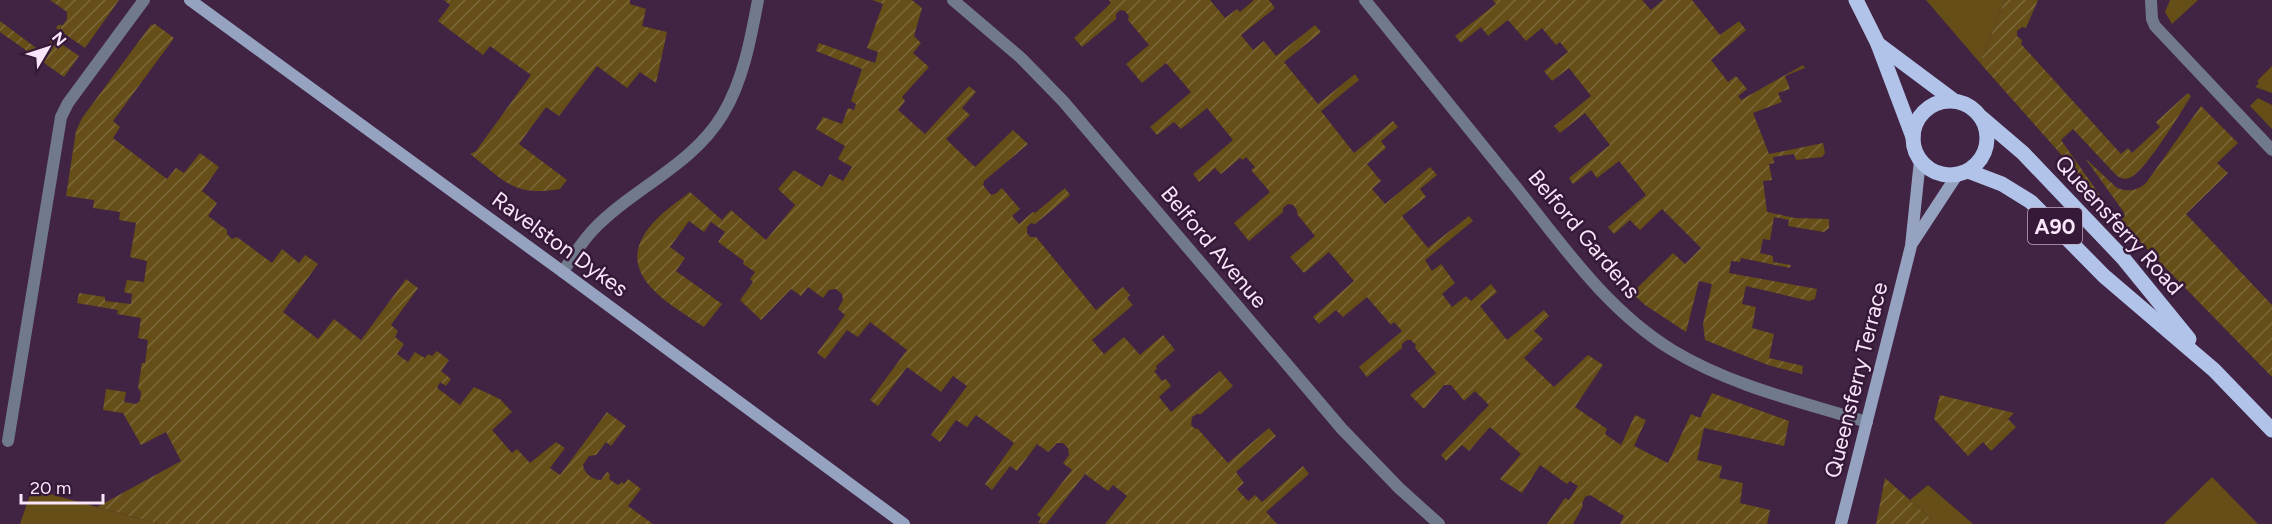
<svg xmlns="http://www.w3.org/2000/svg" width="2272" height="524" font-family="Figtree,sans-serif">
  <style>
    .green { fill: #654e17 }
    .garden { fill: url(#garden-furrows) }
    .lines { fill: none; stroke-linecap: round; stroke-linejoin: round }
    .street { stroke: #717a8c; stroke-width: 12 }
    .secondary { stroke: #95a3c0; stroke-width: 12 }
    .primary { stroke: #b1c3e9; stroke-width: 15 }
    .labels { text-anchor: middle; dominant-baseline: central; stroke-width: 5; stroke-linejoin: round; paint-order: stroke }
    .shield { fill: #361938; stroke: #bfa8c0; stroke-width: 1.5 }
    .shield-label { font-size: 21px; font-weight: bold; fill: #fae6fa }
    .street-label { font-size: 22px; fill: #fae6fa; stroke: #361938 }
  </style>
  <defs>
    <pattern id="garden-furrows" width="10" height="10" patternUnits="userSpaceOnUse" patternTransform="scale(1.5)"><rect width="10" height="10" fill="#654e17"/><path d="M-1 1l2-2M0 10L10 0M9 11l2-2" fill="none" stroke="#7c683a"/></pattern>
  </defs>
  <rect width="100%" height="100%" fill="#412343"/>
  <g class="green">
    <path d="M1926 0H2005L1980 63Z"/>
    <path d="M2170 0H2198L2172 24 2165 12Z"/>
    <path d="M2272 66V93L2255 87 2259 83 2257 81Z"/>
    <path d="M2258 98 2272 105V129L2250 106Z"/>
    <path d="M2212 477 2258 524H2164Z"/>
    <path d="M1928 485 1973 524H1937L1910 500Z"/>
    <path d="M32 489 158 524H20Z"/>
  </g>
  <g class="garden">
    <path d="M50 0H119L85 48 56 28 58 25H63L67 19V12Z"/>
    <path d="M444 0H630V4L646 9 642 26 667 32 656 83 640 72 627 88 597 66 559 116 546 107 519 144 567 180 560 189C513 197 505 181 470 154L476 151 531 75 490 46 483 55 438 21 450 5Z"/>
    <path d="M872 0H912L922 8 914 36 921 43 913 53 929 67 902 97 905 101 898 110 925 134 969 86 976 92 962 108 970 115 946 139 975 167 1013 130 1028 144 984 181 983 185 991 195 995 194 1002 188 1020 209 1012 216 1019 224 1033 212 1035 213 1065 188 1070 195 1035 224 1031 223 1027 227V233L1030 237H1036L1096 310 1123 287 1130 295 1127 298 1133 305 1092 340 1104 354 1124 337 1140 355 1163 335 1175 350 1156 366 1157 369 1154 371 1162 381 1166 379 1171 386 1159 397 1171 412 1220 371 1233 386 1201 414H1197L1192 417 1191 425 1194 428 1198 429 1228 463 1269 428 1276 436 1236 472 1244 483 1237 489 1248 501 1255 495 1262 502 1303 466 1309 474 1266 512 1277 524H1105L1127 496 1113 485 1108 491 1085 474 1046 524 1038 523 1041 518 1037 515 1072 470 1063 463 1069 455 1068 448 1063 443H1057L1048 452 1037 444 1017 471 1010 466 992 490 985 484 1014 443 976 415 967 427 956 420 940 442 931 435 967 386 953 376 941 392 907 367 878 406 870 400 907 350 870 322 858 337 847 330 825 359 817 353 845 315 838 309 843 300 842 294 836 289 829 290 823 298 808 287 801 296 791 289 761 320 740 300 753 282 750 279 755 272 743 264 744 261 718 242 725 232 711 222 704 232 689 221 670 247 685 258 676 271 722 304 704 327C672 305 613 276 648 229 659 214 676 203 690 192L722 220 731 210 766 240 795 205 778 189 794 170 822 187 830 174 843 181 852 167 838 159 845 146 816 129 823 117 842 124 848 108 854 110 856 104 851 101 862 69 816 51 819 43 875 63 878 52 867 48 883 4Z"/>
    <path d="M1109 0H1210L1225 18 1237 9 1240 12 1254 0H1269L1275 8 1241 35 1253 50 1264 41 1276 56 1315 25 1321 32 1284 62 1318 104 1355 74 1359 80 1321 111 1354 153 1393 121 1398 127 1381 141 1386 148 1367 164 1381 181 1372 189 1385 204 1430 167 1437 175 1420 189 1426 197 1402 216 1428 248 1469 216 1473 221 1425 260 1432 271 1441 264 1455 283 1442 294 1452 307 1466 296 1471 301 1491 284 1497 292 1480 306 1507 340 1544 310 1549 316 1534 331 1543 339 1524 358 1554 387 1588 355 1603 365 1575 407 1607 429 1605 434 1621 445 1635 415 1646 420 1634 446 1668 463 1691 414 1700 418 1712 393 1789 421 1784 446 1704 428 1697 460 1722 466 1719 478 1743 483 1740 503 1770 510 1767 524H1620L1624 516 1590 495 1585 497 1582 503 1583 506 1573 524H1547L1565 498 1569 500 1578 486 1570 481 1567 484 1540 465 1522 493 1500 479 1521 454 1490 427 1469 451 1462 445 1446 461 1441 455 1489 405 1475 391 1464 401 1451 385H1444L1424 409 1410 395 1436 373 1415 348 1416 345 1411 340H1407L1402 344V348L1367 377 1359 367 1402 331 1394 322 1391 325 1367 297 1343 317 1336 310 1319 324 1313 317 1354 281 1329 252 1304 273 1290 257 1315 236 1297 214V210L1293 205 1288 204 1283 208V212L1249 241 1234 223 1270 192 1251 170 1255 167 1246 157 1243 160 1240 158 1221 174 1215 168 1199 182 1193 174 1233 140 1207 108 1181 129 1174 122 1157 135 1150 127 1191 92 1166 63 1142 83 1126 64 1149 45 1128 20 1129 16 1125 11 1120 10 1116 14V19L1082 47 1074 38 1111 3Z"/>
    <path d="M1493 0H1642L1651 10 1663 0H1692L1720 35 1739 21 1746 30 1711 60 1728 82 1736 76 1747 89 1738 96 1741 100 1803 65 1805 68 1785 76 1790 89 1778 93 1782 102 1753 113 1769 154 1823 143 1825 153 1822 157 1796 160 1794 154 1773 157 1774 163 1769 164 1772 180 1763 181 1767 212 1795 218 1829 219V228L1824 232 1788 226 1789 220 1774 217 1770 240 1763 239 1760 253 1773 256V262L1791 265 1790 268 1741 258 1740 262 1731 261 1729 273 1817 289 1815 299 1809 301 1746 286 1742 304 1756 307 1752 328 1774 334 1769 358 1803 366 1802 374 1768 365 1705 340 1703 324 1712 284 1699 281 1686 332 1645 305 1632 293 1673 253 1685 264 1701 248 1662 209 1640 230 1630 220 1614 234 1608 227 1646 195 1619 161 1597 178 1591 170 1573 184 1569 178 1610 145 1585 113 1560 133 1554 126 1591 96 1569 68 1552 81 1544 71 1568 52 1560 42 1556 45 1542 28 1526 41 1508 20 1488 36 1481 27 1461 43 1455 36 1496 4Z"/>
    <path d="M2005 0H2038L2026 28 2022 27 2017 31V36L2022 40 2021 44 2121 154 2128 148 2132 153 2160 127 2156 122 2188 93 2191 96C2181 112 2144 174 2129 178 2124 180 2120 178 2116 175L2073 129 2061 140 2111 211 1980 63Z"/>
    <path d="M0 21 39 50 46 48 51 42 50 36 79 56 64 77 0 32Z"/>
    <path d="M155 24 174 38 113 121 120 127 113 138 167 179 176 168 184 173 200 153 219 167 202 191 217 203 208 216 227 230V234L232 239 237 237 272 263 282 249 299 263 305 255 318 264 283 312 318 339 334 319 361 340 406 279 418 288 391 325 398 331 395 337 404 344 397 354 408 362 415 352 425 358 428 354 432 356 437 351 449 360 441 371 451 379 446 386 440 382 437 388 460 405 474 387 500 399 512 412 492 430 512 453 517 449 530 463 556 442 565 448 550 468 560 475 607 412 626 426 611 446 606 442 596 455 589 456 583 465C584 473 592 480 601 480L607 472 610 474 609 479 618 485 622 482 624 484 628 479 641 489 628 506 653 524H158L97 507 181 461 166 432 141 445 123 413 103 410 106 389 126 392 124 402 136 404 140 401 141 392 138 388 142 363H145L148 340 138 338 141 318 117 314 118 310 77 303 79 293 105 297V301L131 304 132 294 124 292 127 280 144 282 147 261 130 257 136 223 119 220 120 212 93 208 94 200 66 196 76 131 82 118 151 25Z"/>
    <path d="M2201 106 2238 143 2217 163 2228 173 2186 214 2272 305V377L2120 221 2125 216 2123 211 2085 158 2117 188C2129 192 2137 191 2146 183Z"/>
    <path d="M1940 395 2014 413 2008 419 2016 427 1991 451 1983 442 1968 456 1934 419Z"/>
    <path d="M1885 478 1937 524H1876Z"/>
  </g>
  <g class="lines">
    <g class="street">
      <path d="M953 0 1021 58 1063 101 1342 429 1399 488 1439 524"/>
      <path d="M1365 0C1415 62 1466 125 1516 187 1563 246 1607 310 1672 350 1731 386 1802 402 1867 422"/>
      <path d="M2151 0 2152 19 2155 26 2272 150"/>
      <path d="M563 272C572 257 581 243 593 230 633 188 693 165 723 114 743 81 751 38 758 0"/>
      <path d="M8 441 61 117 68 103 144 0"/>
    </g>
    <g class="secondary">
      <path d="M190 0 563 272 904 524"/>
      <path d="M1913 242 1957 175"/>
      <path d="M1841 524 1911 246 1920 160"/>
    </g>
    <g class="primary">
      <path d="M1856 0 1878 44 1913 137"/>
      <path d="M1878 44 1953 100"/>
      <circle cx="1950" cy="138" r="37"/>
      <path d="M1982 118 2023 153 2123 258 2189 339"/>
      <path d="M1968 171 2002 184 2031 202 2104 276 2214 370 2272 430"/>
    </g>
  </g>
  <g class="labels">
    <rect class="shield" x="2028" y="208" width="54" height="36" rx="4.5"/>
    <g class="shield-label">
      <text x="2055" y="226">A90</text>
    </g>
    <g class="street-label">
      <text transform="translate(2119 225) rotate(48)">Queensferry Road</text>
      <text transform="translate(1584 234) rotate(50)">Belford Gardens</text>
      <text transform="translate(560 244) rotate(36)">Ravelston Dykes</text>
      <text transform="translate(1214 247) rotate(50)">Belford Avenue</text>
      <text transform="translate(1856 380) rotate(-76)">Queensferry Terrace</text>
    </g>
  </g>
  <g transform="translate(48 48) rotate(51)" stroke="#361938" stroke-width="4.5" paint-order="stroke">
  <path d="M0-4.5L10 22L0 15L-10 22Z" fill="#fae6fa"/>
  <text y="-9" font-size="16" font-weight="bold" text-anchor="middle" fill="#fae6fa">N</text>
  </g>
  <path d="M21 494v9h82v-9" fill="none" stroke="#fae6fa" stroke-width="3"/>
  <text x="30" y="494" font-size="18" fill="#fae6fa" stroke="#361938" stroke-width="4.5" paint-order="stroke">20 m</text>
</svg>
